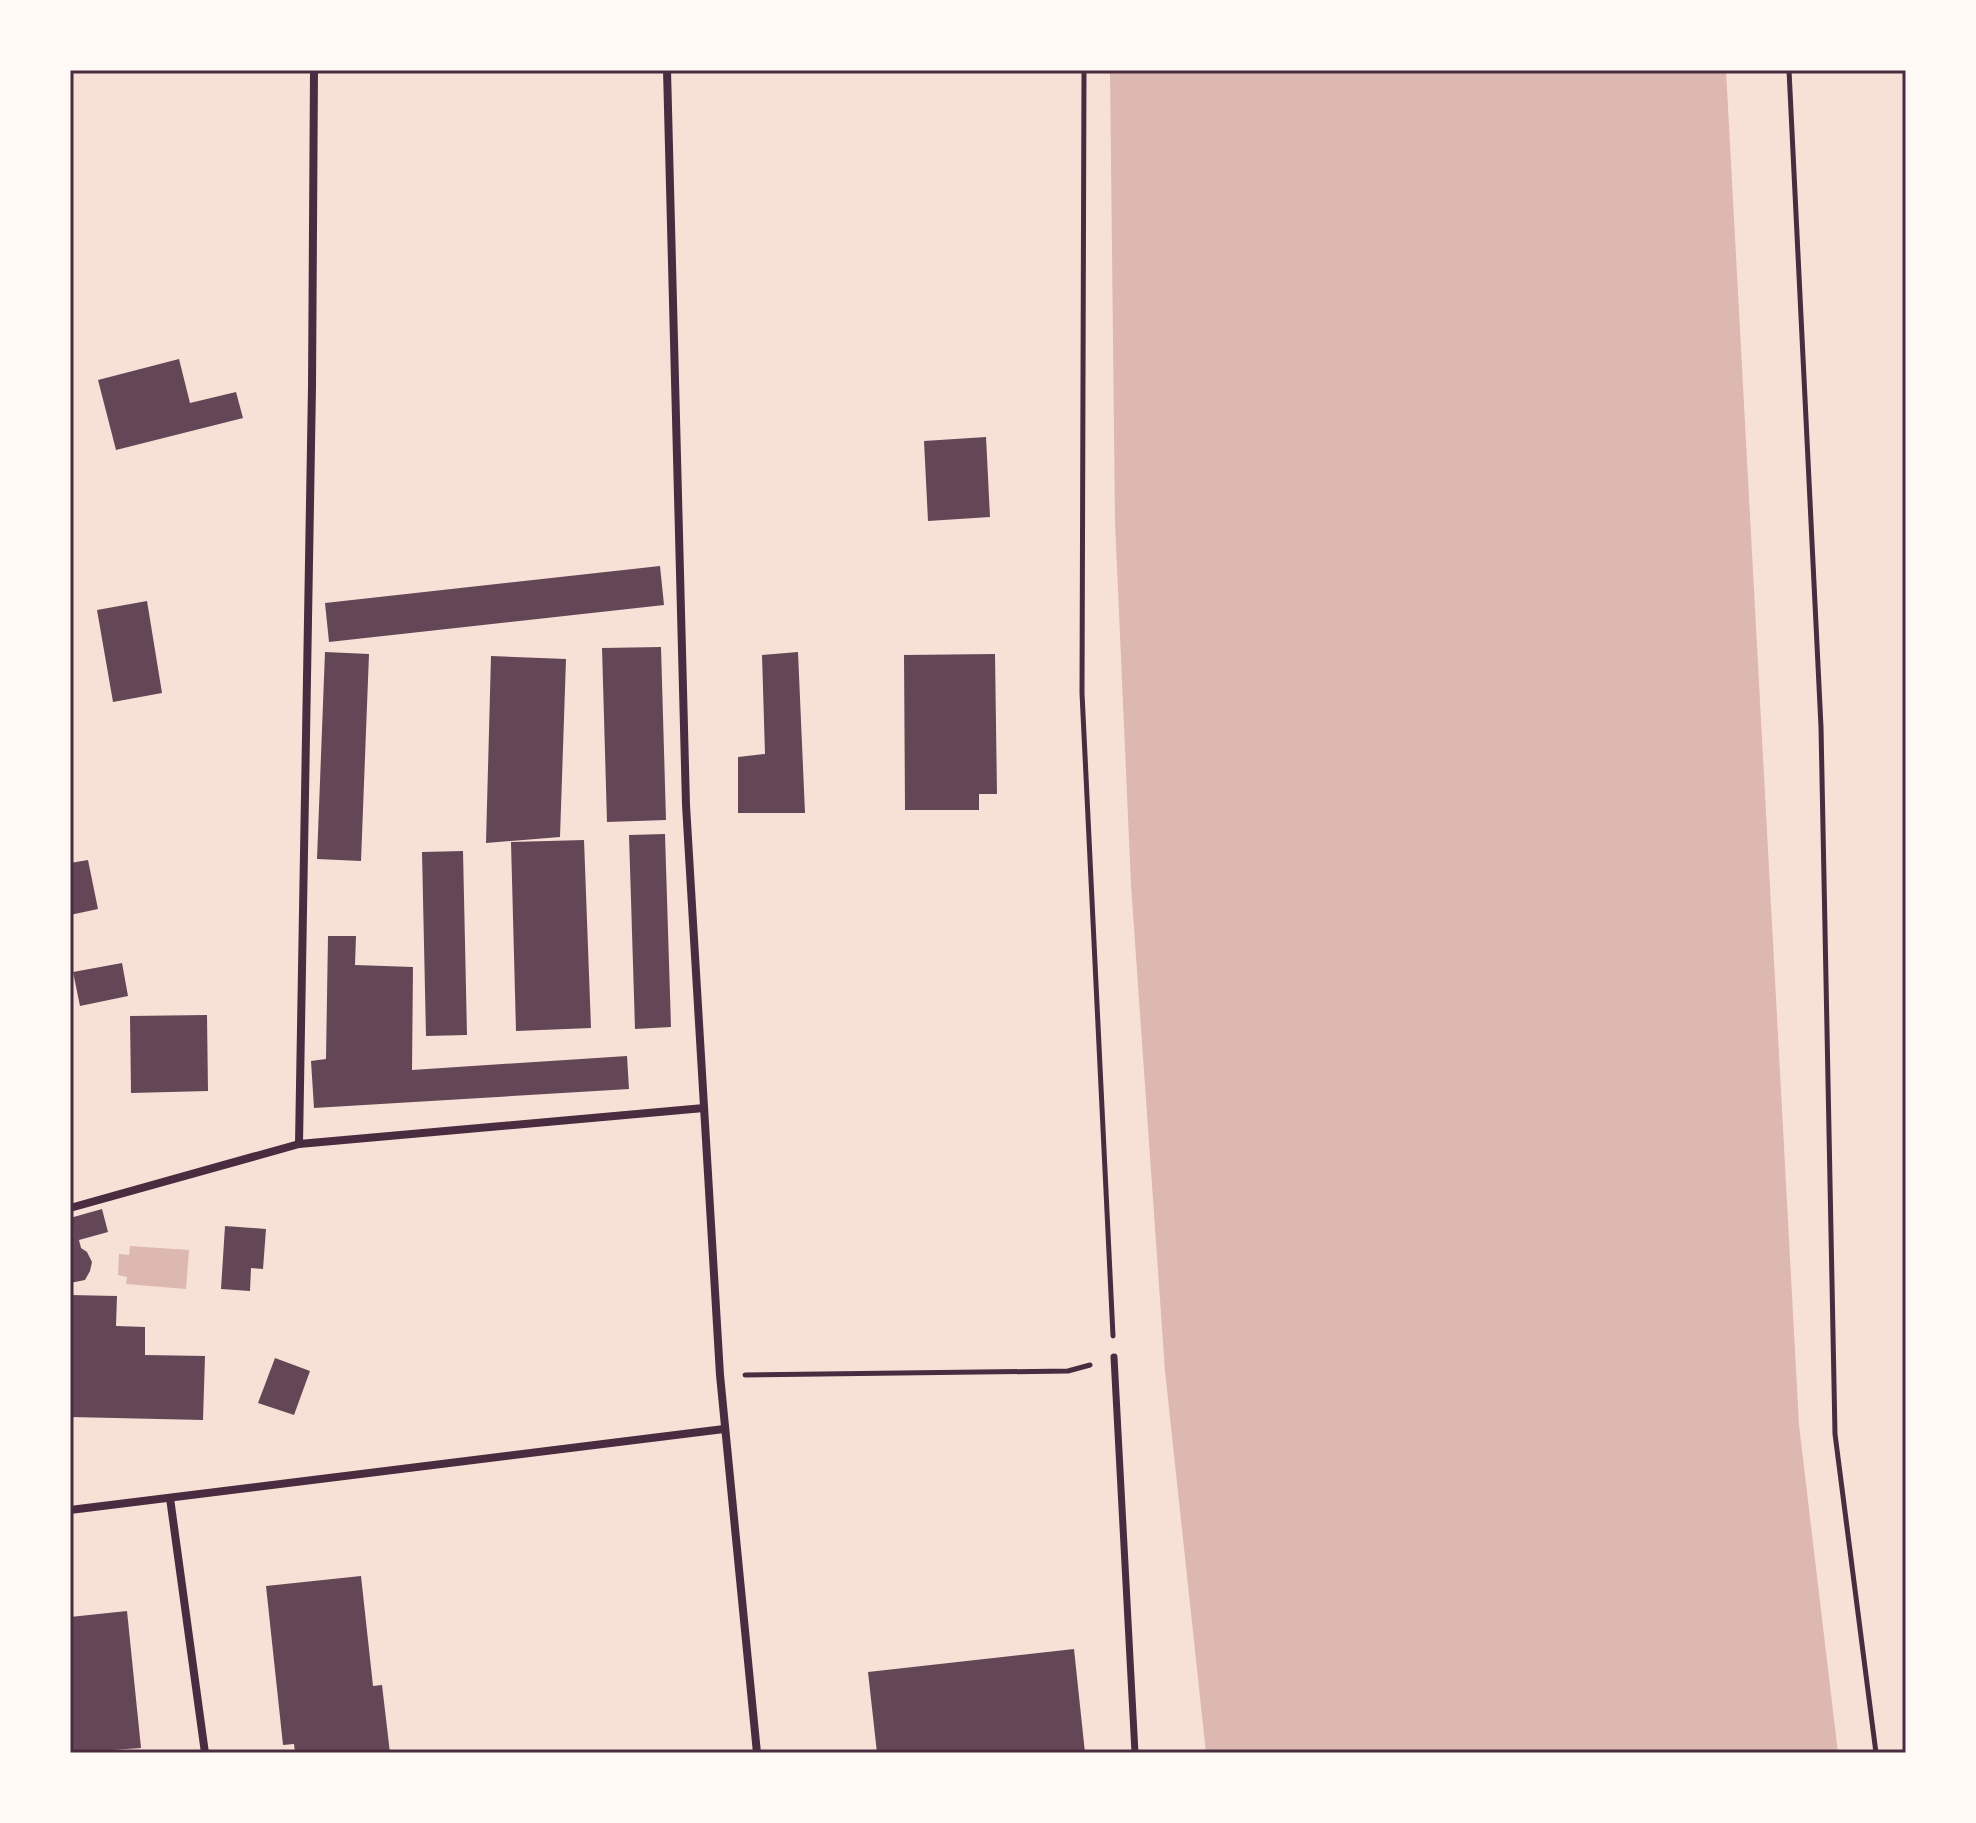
<svg xmlns="http://www.w3.org/2000/svg" width="1976" height="1823" font-family="Mulish,sans-serif">
  <style>
    .water { fill: #dcb8b0 }
    .building { fill: #644757 }
    .lines { fill: none; stroke-linecap: round; stroke-linejoin: round }
    .path { stroke: #4a2c40; stroke-width: 5 }
    .pedestrian { stroke: #4a2c40; stroke-width: 7 }
    .minor { stroke: #4a2c40; stroke-width: 8 }
    .neatline { fill: none; stroke: #4a2c40; stroke-width: 3 }
  </style>
  <rect width="100%" height="100%" fill="#f7e1d7"/>
  <g class="water">
    <path d="M1110 70H1726L1799 1425 1838 1753H1206L1165 1371 1131 885 1115 522Z"/>
    <path d="M130 1246 189 1250 186 1289 126 1284 127 1277 118 1275 119 1254 129 1255Z"/>
  </g>
  <g class="building">
    <path d="M179 359 190 403 236 392 243 418 116 450 98 380Z"/>
    <path d="M986 437 990 517 928 521 924 441Z"/>
    <path d="M660 566 664 605 329 642 325 603Z"/>
    <path d="M147 601 162 693 113 702 97 610Z"/>
    <path d="M661 647 666 820 607 822 602 648Z"/>
    <path d="M325 652 369 654 361 861 317 859Z"/>
    <path d="M798 652 805 813H738V757L765 754 762 655Z"/>
    <path d="M995 654 997 794H979V810H905L904 655Z"/>
    <path d="M491 656 566 659 560 837 486 843Z"/>
    <path d="M665 834 671 1027 635 1029 629 835Z"/>
    <path d="M584 840 591 1028 516 1031 511 842Z"/>
    <path d="M463 851 467 1035 426 1036 422 852Z"/>
    <path d="M88 860 98 909 70 915V863Z"/>
    <path d="M328 936H356L355 965 413 967 412 1070 627 1056 629 1089 314 1108 311 1061 326 1059Z"/>
    <path d="M122 963 128 996 80 1006 73 972Z"/>
    <path d="M207 1015 208 1091 131 1093 130 1016Z"/>
    <path d="M102 1209 108 1232 79 1240 81 1248 87 1252 92 1262 90 1271 85 1280 70 1283V1218Z"/>
    <path d="M225 1226 266 1229 263 1269 251 1268 250 1291 221 1289Z"/>
    <path d="M70 1295 117 1296 116 1326 145 1327V1355L205 1356 203 1420 70 1417Z"/>
    <path d="M275 1358 310 1371 294 1415 258 1403Z"/>
    <path d="M361 1576 373 1686 382 1685 390 1753H295L294 1744 283 1745 266 1586Z"/>
    <path d="M127 1611 141 1748 70 1753V1617Z"/>
    <path d="M1074 1649 1085 1753H877L868 1672Z"/>
  </g>
  <g class="lines">
    <g class="path">
      <path d="M1084 70 1082 693 1113 1336"/>
      <path d="M1789 70 1821 727 1835 1434 1876 1753"/>
      <path d="M745 1375 1068 1371 1090 1365"/>
    </g>
    <path class="pedestrian" d="M1114 1357 1135 1753"/>
    <g class="minor">
      <path d="M667 70 686 805 720 1375 757 1753"/>
      <path d="M299 1144 312 387 314 70"/>
      <path d="M70 1208 299 1144 704 1108"/>
      <path d="M170 1498 205 1753"/>
      <path d="M70 1510 724 1429"/>
    </g>
  </g>
  <rect width="1976" height="1823" fill="none" stroke="#fffaf5" stroke-width="144"/>
  <rect x="72" y="72" width="1832" height="1679" class="neatline"/>
</svg>
